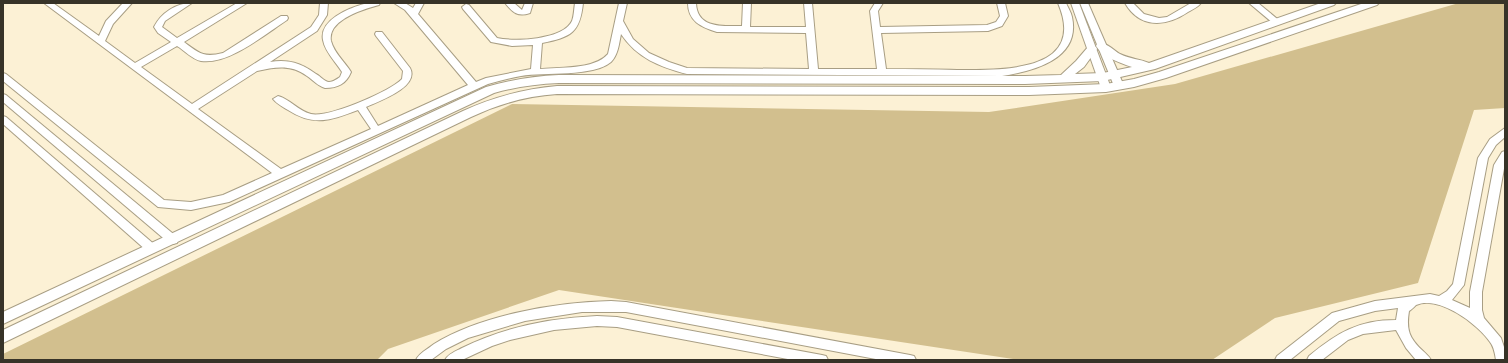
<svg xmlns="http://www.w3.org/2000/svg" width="1508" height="363" font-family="Jost,sans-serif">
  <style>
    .green { fill: #d2bf8e }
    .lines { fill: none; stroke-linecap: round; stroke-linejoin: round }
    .minor-casing { stroke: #a89e84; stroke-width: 2 }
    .tertiary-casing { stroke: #a89e84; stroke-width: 2 }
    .minor { fill: #fff; fill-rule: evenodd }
    .tertiary { fill: #fff; fill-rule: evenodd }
  </style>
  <rect width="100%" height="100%" fill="#fcf1d5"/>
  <path class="green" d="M1459 3H1505V108L1474 110 1418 283 1275 318 1212 360H1019L559 290 388 349 377 360H3V354L512 104 989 112 1175 84Z"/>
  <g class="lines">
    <g class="minor-casing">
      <g id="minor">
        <path d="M44 3H53L99 36 106 21 123 3H132L113 24 105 41 135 63 171 42 158 33 154 27C161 13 176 3 192 3L165 21 162 27 177 38 237 3H247L184 42C199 53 203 58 223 53L281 16H287L288 18 287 20C264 35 228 65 201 61 193 60 184 50 177 46L141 67 192 104 311 27 319 15 320 3H328L327 15 317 31 270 62C288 59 301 63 316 74 320 76 325 82 329 82 333 82 337 79 340 77L342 72C336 62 325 52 323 40 319 20 349 8 364 4 369 2 375 3 380 3L379 5C364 9 327 20 331 41 334 53 345 62 351 72 346 84 338 88 325 88 318 86 313 80 307 76 291 64 275 67 257 71L198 109 281 169 371 129 358 110C332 120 314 127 288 110 283 107 277 104 273 99L278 96C290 99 298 111 311 114 328 118 389 92 402 79L403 71 376 36 375 34 376 32H382L410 68C420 87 379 101 366 107L378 126 468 85 405 10 394 3H405L413 8 416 3H424L418 14 476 82 486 78 531 69 533 45 512 46 491 42 463 9 462 7 466 4 469 5 497 38C514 42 563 40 572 21 574 16 574 9 575 3H583C580 33 571 37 542 43L540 69C559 67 594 70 608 54L619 3H627L623 21 633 39 649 53 669 62 687 68 809 69 806 33 717 32C701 27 688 21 688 3H696C697 29 723 26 742 26L743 3H751L750 27H806L804 3H812L818 69H877L870 11 875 3H883L878 11 880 27 987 25 996 22 1000 16 997 3H1005L1008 16 1002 26 988 31 881 33 886 69C910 69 933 69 957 70 1001 70 1088 73 1058 3H1066C1068 8 1071 12 1072 17 1081 59 1034 71 1002 76L687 74C660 67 637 58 621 34 619 44 618 55 611 62 594 77 544 72 521 76 510 78 499 81 488 84L229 202 191 210 158 207 3 81V73L6 74 164 200 191 202 223 195 272 173Z"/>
        <path d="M505 3H514L522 10 525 3H533L530 13C518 17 513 13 505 3Z"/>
        <path d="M1071 3H1079L1111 88 1109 90H1103L1101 88Z"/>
        <path d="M1080 3H1088L1124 86 1122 88H1116L1114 86Z"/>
        <path d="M1125 3H1133L1144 14 1159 18 1167 17 1191 3H1201C1198 7 1193 9 1188 12 1166 27 1140 29 1125 3Z"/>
        <path d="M1249 3H1258L1281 22 1280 24H1274Z"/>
        <path d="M3 94 6 95 177 237 178 240 177 243 173 244 169 243 3 102Z"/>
        <path d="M3 116 6 117 155 245 156 248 155 251 151 252 147 251 3 124Z"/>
        <path d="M1505 128V137L1496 145 1488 158 1464 285 1452 300 1470 308V292L1494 165 1502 152 1505 151V163L1482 292V310L1484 318 1501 338 1505 350V360H1496C1495 354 1494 347 1490 342 1478 324 1439 295 1416 305 1414 307 1411 310 1409 311 1406 330 1409 338 1423 351 1426 354 1429 356 1431 360H1416L1406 348 1396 330 1363 334 1348 340 1322 360H1307L1309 356C1337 333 1358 320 1396 320L1398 308 1375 311 1339 321 1290 360H1275L1277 356 1332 313 1375 301 1430 294 1439 296 1447 291 1453 284 1478 158 1490 139Z"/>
        <path d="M611 301 626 302 910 355 914 356 916 360H881L626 312H582L525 321 468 338 446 349 431 360H416C419 353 428 349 434 344 481 315 557 302 611 301Z"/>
        <path d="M597 316 617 317 822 355 826 356 828 360H793L617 327 597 326 554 330 510 340 492 346 462 360H445C448 354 456 351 462 348 504 327 551 318 597 316Z"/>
      </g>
    </g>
    <g class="tertiary-casing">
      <g id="tertiary">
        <path d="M1321 3H1336L1334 5 1155 69 1103 81 1025 84 559 83C536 84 515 87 494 93L3 324V312L486 87C510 80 534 76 559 75L1025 76 1061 75 1076 61 1088 47H1096L1097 49 1084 67 1075 74 1103 73 1132 67C1120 63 1103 57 1096 46L1097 44C1106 41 1113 50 1120 54 1130 59 1140 59 1149 63Z"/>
        <path d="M1364 3H1379L1377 5 1166 78 1134 87 1106 92 1029 95 557 94C526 96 499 104 471 117L3 343V330L463 111C494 97 523 89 557 86L1029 87 1106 84 1134 79 1159 72Z"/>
      </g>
    </g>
    <use href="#minor" class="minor"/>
    <use href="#tertiary" class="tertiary"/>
  </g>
  <rect width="1508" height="363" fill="none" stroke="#373328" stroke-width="8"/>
</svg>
